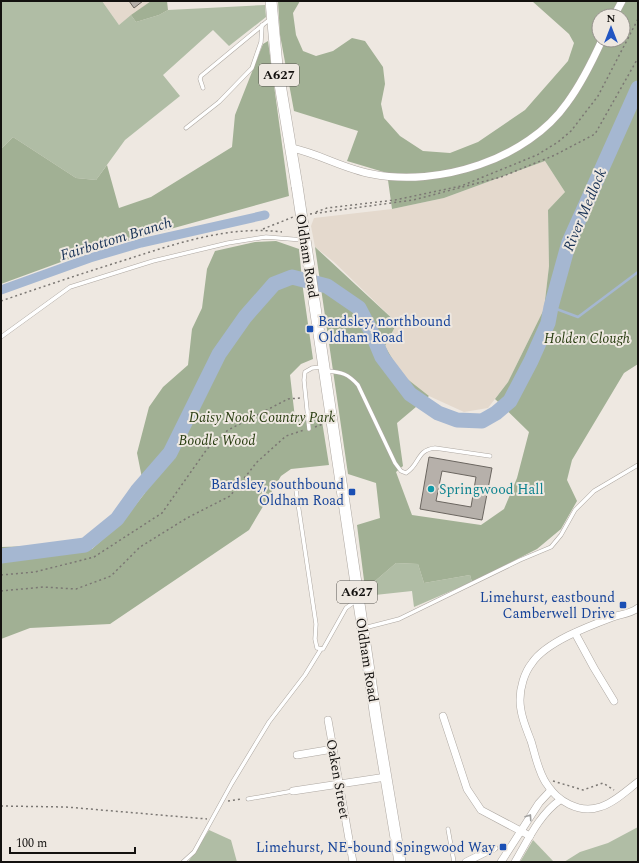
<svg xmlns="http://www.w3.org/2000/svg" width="639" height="863" font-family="Spectral,serif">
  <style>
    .built { fill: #e4d9cd }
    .green { fill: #b0bda5 }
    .forest { fill: #a1b094; fill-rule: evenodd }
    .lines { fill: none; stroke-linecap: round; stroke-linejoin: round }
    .stream { stroke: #a5b7d1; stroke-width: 2.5 }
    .canal { stroke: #a5b7d1; stroke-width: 9 }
    .river { stroke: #a5b7d1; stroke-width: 15 }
    .building { fill: #b6b0aa; stroke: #6b6660; fill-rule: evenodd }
    .service-casing { stroke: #aea8a2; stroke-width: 4.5 }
    .minor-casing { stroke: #aea8a2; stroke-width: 8 }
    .trunk-casing { stroke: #aea8a2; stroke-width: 12 }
    .path { stroke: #7b7773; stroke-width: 1.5; stroke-dasharray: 2 3; stroke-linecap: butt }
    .service { stroke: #fff; stroke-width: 3.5 }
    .minor { stroke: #fff; stroke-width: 7 }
    .trunk { stroke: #fff; stroke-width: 11 }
    .trunk-bridge-casing { stroke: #aea8a2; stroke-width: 12; stroke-linecap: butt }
    .trunk-bridge { stroke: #fff; stroke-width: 11 }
    .oneway { stroke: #a1a09f }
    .transit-dot { fill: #1a4fb4; stroke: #eee8e1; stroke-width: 1.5 }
    .culture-dot { fill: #0f9aa8; stroke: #eee8e1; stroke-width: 1.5 }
    .labels { text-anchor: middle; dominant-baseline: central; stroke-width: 4; stroke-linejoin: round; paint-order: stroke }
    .shield { fill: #eee8e1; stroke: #55524e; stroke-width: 1 }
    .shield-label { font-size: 13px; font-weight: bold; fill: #13110f }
    .street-label { font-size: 14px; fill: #13110f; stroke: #eee8e1 }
    .transit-label { font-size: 14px; fill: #164399; stroke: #eee8e1; text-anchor: end }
    .park-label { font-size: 14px; font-style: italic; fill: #293d11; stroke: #eee8e1 }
    .culture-label { font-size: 14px; fill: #0d838f; stroke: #eee8e1; text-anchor: start }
    .water-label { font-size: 15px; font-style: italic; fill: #183256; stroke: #eee8e1 }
  </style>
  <rect width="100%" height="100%" fill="#eee8e1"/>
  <g class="built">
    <path d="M102 1H151L119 25Z"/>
    <path d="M545 161 565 192 548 210 549 266 544 309 508 382 488 408 464 412 429 396 401 374 385 346 397 323 334 262 315 247 311 226 314 218 392 209 444 198Z"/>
  </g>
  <g class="green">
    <path d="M1 1H102L119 25 131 15 136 22 159 15 168 10 265 5 266 17 229 46 213 30 163 75 180 96 125 140 96 180 76 178 13 137 1 149Z"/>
    <path d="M396 563 418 564 424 583 470 575 472 582 414 607 412 591 375 595V581Z"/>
    <path d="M638 827V862H564L580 852 608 843Z"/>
    <path d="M209 830 231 840 237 862H188Z"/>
    <path d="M533 840 554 862H520Z"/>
  </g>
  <g class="forest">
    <path d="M151 1H167L168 10 159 15 136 22 131 15Z"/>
    <path d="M278 1H300L293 13 296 35 303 51 316 56 333 51 352 38 365 41 383 67 385 84 381 104 384 118 400 136 423 151 450 153 478 142 525 110 568 61 574 43 569 34 532 1H638V364L624 373 572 460 567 480 577 501 561 529 537 549 472 582 470 575 424 583 418 564 396 563 375 581V595L366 596 357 525 380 518 376 483 348 474 315 247 397 323 385 346 401 374 429 396 397 423 403 466 396 472 412 515 481 525 504 509 517 478 529 432 495 399 508 382 544 309 549 266 548 210 565 192 545 161 444 198 392 209 387 173 347 161 358 131 294 111 280 35ZM599 16H623V40H599Z"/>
    <path d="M268 41 289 196 91 251 1 284V149L13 137 76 178 96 180 107 165 119 208 151 197 232 147 235 115 263 44Z"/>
    <path d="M276 241 299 249 303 289 313 359 301 364 290 375 295 418 321 415 329 465 291 469 281 476 249 530 110 624 30 628 1 639V547L35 546 37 557 92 549 123 521 145 493 137 453 149 407 163 387 188 365 192 329 202 308 207 269 215 251 255 242Z"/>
  </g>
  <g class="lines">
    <path class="stream" d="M551 307 578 317 638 272"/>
    <path class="canal" d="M1 290 90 258 141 243 265 215"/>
    <path class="river" d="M1 556 85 545 117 519 137 491 170 453 219 354 245 317 274 284 292 277 327 286 359 308 372 333 382 357 410 394 438 413 457 420 482 421 496 413 510 401 531 361 548 323 551 307 569 242 638 88"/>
  </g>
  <g class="building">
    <path d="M129 1H143L134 8Z"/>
    <path d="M429 457 492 468 482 520 420 509ZM442 471 476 477 471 507 436 501Z"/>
  </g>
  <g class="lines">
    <g class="service-casing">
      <g id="service">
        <path d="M203 88 200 79 201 76 270 19"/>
        <path d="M186 128 219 102 252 68 261 42 262 25"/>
        <path d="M1 337 70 287 153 261 228 243 266 237 303 240"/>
        <path d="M327 371C342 372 348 374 358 385L395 463 401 471 406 473C420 465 416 450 435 448L490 456"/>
        <path d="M309 429 304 380 305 372 312 368 322 367"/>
        <path d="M296 490 316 624 315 639 317 648 323 649 346 608 357 600"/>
        <path d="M364 628 399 619 520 560 551 547 561 535 575 510 594 491 638 465"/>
        <path d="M248 799 293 791"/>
        <path d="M448 829 454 862"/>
        <path d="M183 862 194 852 232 783 269 722 305 675 321 649"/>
      </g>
    </g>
    <g class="minor-casing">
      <g id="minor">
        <path d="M614 16 622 1"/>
        <path d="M292 148C320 154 344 169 372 174 438 187 527 160 567 103 581 84 592 62 602 40"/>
        <path d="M638 608C630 614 621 614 613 617 589 626 546 642 532 663 524 673 520 688 520 700 520 714 526 728 531 741 535 754 538 771 546 783 557 801 579 814 600 807 614 803 627 790 638 782"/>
        <path d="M575 633 594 668 614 701"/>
        <path d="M443 716 467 789 481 810 530 836"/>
        <path d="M328 720 353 862"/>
        <path d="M297 755 333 749"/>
        <path d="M293 791 386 777"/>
        <path d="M466 862 494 848"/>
        <path d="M501 862 539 803 551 790"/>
        <path d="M515 862C528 840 539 815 560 800"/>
      </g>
    </g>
    <g class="trunk-casing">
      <g id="trunk">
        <path d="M271 1 277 66 297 186"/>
        <path d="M303 226 376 718 400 862"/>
      </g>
    </g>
    <g class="path">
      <path d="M316 212 327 208 395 200 461 186 537 155 558 142 571 131 598 96 638 19"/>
      <path d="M310 214 413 200 501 177 555 155 595 134 638 58"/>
      <path d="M263 229 293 217"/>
      <path d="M1 301C42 287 83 273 125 260 175 244 229 225 282 232"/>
      <path d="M315 427 323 424"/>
      <path d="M1 575 35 572 94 557 162 513 207 449 228 430 288 399 300 398"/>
      <path d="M1 591 43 587 76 589 111 576 140 547 187 518 230 496 257 462 286 436 304 430"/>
      <path d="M553 781 583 790 603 783 614 790"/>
      <path d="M228 801 242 799"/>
      <path d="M1 806 66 807 207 819"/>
    </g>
    <use href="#service" class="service"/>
    <use href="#minor" class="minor"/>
    <use href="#trunk" class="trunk"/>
    <g class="trunk-bridge-casing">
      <path id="trunk-bridge" d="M297 186 303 226"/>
    </g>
    <use href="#trunk-bridge" class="trunk-bridge"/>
  </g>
  <defs><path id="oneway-chevron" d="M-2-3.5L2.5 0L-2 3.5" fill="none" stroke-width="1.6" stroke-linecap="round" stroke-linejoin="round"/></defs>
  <use class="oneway" href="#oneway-chevron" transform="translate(529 817) rotate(-56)"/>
  <g class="transit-dot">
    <rect x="306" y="325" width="8" height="8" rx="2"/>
    <rect x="348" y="488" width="8" height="8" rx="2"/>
    <rect x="619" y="601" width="8" height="8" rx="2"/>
    <rect x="499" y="843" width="8" height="8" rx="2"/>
  </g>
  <circle class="culture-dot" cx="431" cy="489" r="4"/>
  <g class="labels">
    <g class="shield">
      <rect x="259" y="64" width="40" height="22" rx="3"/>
      <rect x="337" y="581" width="40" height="22" rx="3"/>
    </g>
    <g class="shield-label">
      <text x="279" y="75">A627</text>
      <text x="357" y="592">A627</text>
    </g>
    <g class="street-label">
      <text transform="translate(307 256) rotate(81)">Oldham Road</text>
      <text transform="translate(367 660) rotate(81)">Oldham Road</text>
      <text transform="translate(338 779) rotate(80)">Oaken Street</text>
    </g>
    <g class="transit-label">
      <text x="318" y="321" text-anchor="start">Bardsley, northbound<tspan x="318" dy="16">Oldham Road</tspan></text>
      <text x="344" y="484">Bardsley, southbound<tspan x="344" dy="16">Oldham Road</tspan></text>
      <text x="615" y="597">Limehurst, eastbound<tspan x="615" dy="16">Camberwell Drive</tspan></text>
      <text x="495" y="847">Limehurst, NE-bound Spingwood Way</text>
    </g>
    <g class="park-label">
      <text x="587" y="338">Holden Clough</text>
      <text x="262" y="417">Daisy Nook Country Park</text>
      <text x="217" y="440">Boodle Wood</text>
    </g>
    <g class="culture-label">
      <text x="439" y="489">Springwood Hall</text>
    </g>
    <g class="water-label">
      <text transform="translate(585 210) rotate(-67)">River Medlock</text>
      <text transform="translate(116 239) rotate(-17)">Fairbottom Branch</text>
    </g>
  </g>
  <rect width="639" height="863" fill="none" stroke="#13110f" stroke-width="4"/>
  <g transform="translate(611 28)"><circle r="19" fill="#eee8e1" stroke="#96928d"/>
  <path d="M0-3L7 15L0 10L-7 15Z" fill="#2255c2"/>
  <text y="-6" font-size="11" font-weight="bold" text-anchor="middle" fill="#13110f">N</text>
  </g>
  <path d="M10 847v6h125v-6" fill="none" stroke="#13110f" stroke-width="2"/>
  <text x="16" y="847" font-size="12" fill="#13110f" stroke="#eee8e1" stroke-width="3" paint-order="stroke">100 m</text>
</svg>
